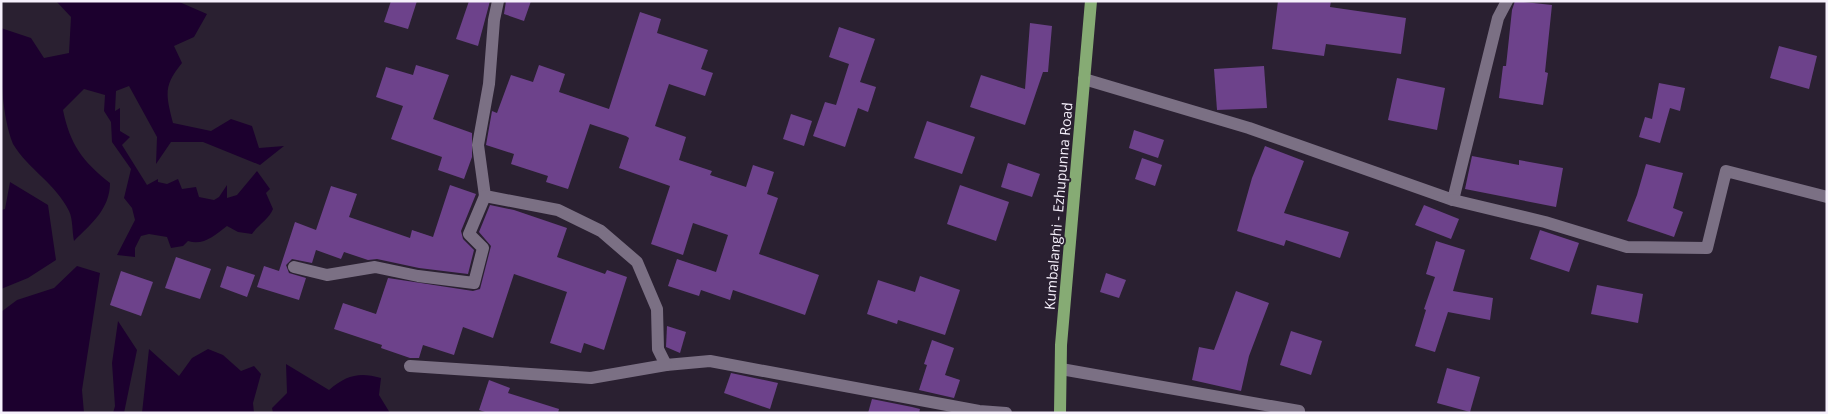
<svg xmlns="http://www.w3.org/2000/svg" width="1828" height="414" font-family="'Open Sans',sans-serif">
  <style>
    .water { fill: #1c002e }
    .building { fill: #6d428b }
    .lines { fill: none; stroke-linecap: round; stroke-linejoin: round }
    .minor { stroke: #7b7084; stroke-width: 12 }
    .major { stroke: #86ab74; stroke-width: 12 }
    .labels { text-anchor: middle; dominant-baseline: central; stroke-width: 4; stroke-linejoin: round; paint-order: stroke }
    .street-label { font-size: 14px; fill: #f6f0fc; stroke: #2a2031 }
  </style>
  <rect width="100%" height="100%" fill="#2a2031"/>
  <g class="water">
    <path d="M56 1H177L207 14 194 37 174 46 182 63C163 86 166 95 173 123L211 131 231 119 252 126 259 148 284 146 260 165 203 142H171L156 164 157 137 129 86 116 91 115 111 120 108V131L130 137 122 145 147 185 158 179V182L167 184 178 179 182 189 196 187 199 197 214 200 219 197 227 185V198L237 195 257 171 270 189 266 193 273 209C269 219 258 225 252 234L238 232 227 226C214 236 203 246 188 241L183 246 171 248 167 237 149 234 141 236 135 248V257L117 255 135 220 132 208 124 198 131 169 112 142 111 122 104 111 105 95 84 89 63 110C70 144 82 161 110 183 110 209 91 224 74 241 72 232 73 219 69 211 56 184 28 169 13 144 0 110 1 65 1 28L31 38 44 58 69 53 71 17Z"/>
    <path d="M10 182 48 205 56 260 28 278 1 289V210L5 209Z"/>
    <path d="M77 266 100 273 82 390 84 413H1V312L17 300 54 288Z"/>
    <path d="M118 321 137 350 124 413H113L115 406 112 363Z"/>
    <path d="M149 349 179 376 192 358 208 349 223 355 241 371 254 366 261 374 253 403 254 413H142Z"/>
    <path d="M286 364 329 390C347 375 359 372 381 378L379 395 390 413H273L272 408 287 393Z"/>
  </g>
  <g class="building">
    <path d="M391 1H417L408 29 384 22Z"/>
    <path d="M469 1H490L478 46 456 39Z"/>
    <path d="M506 1H531L524 21 504 14Z"/>
    <path d="M1278 1H1331L1330 7 1406 18 1401 54 1326 44 1324 56 1272 49Z"/>
    <path d="M1515 1 1552 5 1545 72 1548 73 1543 105 1499 98 1503 66H1506L1512 10Z"/>
    <path d="M640 12 661 19 657 33 708 50 701 69 713 73 705 96 669 84 655 126 686 137 679 160 712 171 710 175 746 187 753 165 774 172 767 194 778 198 759 254 819 275 805 315 733 290 730 300 701 290 699 296 668 286 677 259 716 272 728 235 693 223 683 255 651 244 670 186 619 168 629 138 626 136 590 124 568 189 546 182 548 176 511 164 514 154 486 145 492 111 497 113 511 75 533 82 539 65 565 74 559 92 609 109Z"/>
    <path d="M1030 23 1052 26 1048 72H1043L1025 125 970 107 981 75 1025 89Z"/>
    <path d="M839 27 875 39 860 82 876 87 868 112 858 108 845 147 813 136 825 102 836 105 849 64 829 57Z"/>
    <path d="M1779 46 1817 56 1809 89 1770 78Z"/>
    <path d="M416 65 449 75 433 119 472 133V157L464 179 438 170 442 157 391 139 403 106 376 97 386 67 413 75Z"/>
    <path d="M1264 66 1267 108 1217 110 1214 69Z"/>
    <path d="M1397 78 1445 88 1437 130 1388 120Z"/>
    <path d="M1659 83 1685 88 1680 111 1670 108 1660 143 1639 137 1645 117 1652 119Z"/>
    <path d="M791 114 812 121 804 146 783 139Z"/>
    <path d="M927 121 975 137 962 174 914 158Z"/>
    <path d="M1134 130 1164 140 1158 158 1129 148Z"/>
    <path d="M1265 146 1304 161 1284 213 1349 232 1340 258 1286 240 1284 246 1237 231 1252 178Z"/>
    <path d="M1472 156 1519 165V160L1563 168 1556 207 1465 189Z"/>
    <path d="M1142 158 1162 165 1155 186 1135 179Z"/>
    <path d="M1008 163 1040 174 1032 197 1001 187Z"/>
    <path d="M1646 164 1683 173 1673 208 1683 212 1674 237 1627 221 1637 195Z"/>
    <path d="M450 185 476 194 461 231 463 239 474 250 468 274 419 268 377 259 368 260 344 252 341 259 316 250 312 263 292 259 286 265 289 273 306 278 299 300 257 287 264 266 279 271 295 222 316 230 331 186 357 194 349 217 410 238 412 230 433 237Z"/>
    <path d="M960 185 1009 202 996 241 947 224Z"/>
    <path d="M490 205 514 210 567 228 557 257 605 274 607 270 627 277 604 350 584 343 581 353 550 343 567 292 514 274 493 338 463 327 454 355 423 345 419 358H410L381 348 382 345 334 329 343 303 376 314 388 278 473 291 480 289 491 246 479 232Z"/>
    <path d="M1424 205 1459 219 1451 239 1415 225Z"/>
    <path d="M1540 230 1579 243 1569 272 1530 259Z"/>
    <path d="M1436 241 1465 250 1453 291 1493 298 1490 320 1448 312 1435 352 1415 346 1426 310 1424 309 1435 277 1426 274Z"/>
    <path d="M176 257 211 269 200 299 165 288Z"/>
    <path d="M227 266 255 275 247 297 220 287Z"/>
    <path d="M121 271 153 282 141 316 110 305Z"/>
    <path d="M1106 273 1126 280 1119 298 1100 292Z"/>
    <path d="M920 276 960 290 945 335 898 320 897 324 867 314 878 280 915 292Z"/>
    <path d="M1597 285 1643 294 1638 323 1591 314Z"/>
    <path d="M1236 291 1269 303 1249 356 1241 391 1192 380 1199 347 1214 350Z"/>
    <path d="M667 326 686 332 680 353 666 347Z"/>
    <path d="M1291 331 1322 341 1311 375 1280 365Z"/>
    <path d="M932 340 954 348 945 375 960 380 954 398 919 390 927 365 924 364Z"/>
    <path d="M1447 368 1480 377 1470 412 1437 403Z"/>
    <path d="M731 373 778 383 770 409 724 393Z"/>
    <path d="M489 380 510 388 508 393 559 409 558 413H488L479 410Z"/>
    <path d="M872 399 912 407 920 409 919 413H868Z"/>
  </g>
  <g class="lines">
    <g class="minor">
      <path d="M498 1 494 20 489 84 478 145 485 196 558 210 601 231 637 262 657 309 658 349 666 365 710 361 979 411 1006 413"/>
      <path d="M1084 79 1249 128 1453 200 1498 18 1507 1"/>
      <path d="M1453 200 1545 222 1627 247 1707 248 1726 171 1827 197"/>
      <path d="M294 267 327 275 375 267 418 276 474 283 483 248 469 234 485 196"/>
      <path d="M410 366 591 378 666 365"/>
      <path d="M1061 369 1299 411"/>
    </g>
    <path class="major" d="M1060 413 1061 345 1091 1"/>
  </g>
  <g class="labels">
    <g class="street-label">
      <text transform="translate(1058 206) rotate(-85)">Kumbalanghi - Ezhupunna Road</text>
    </g>
  </g>
  <rect width="1828" height="414" fill="none" stroke="#f6f0fc" stroke-width="5"/>
</svg>
